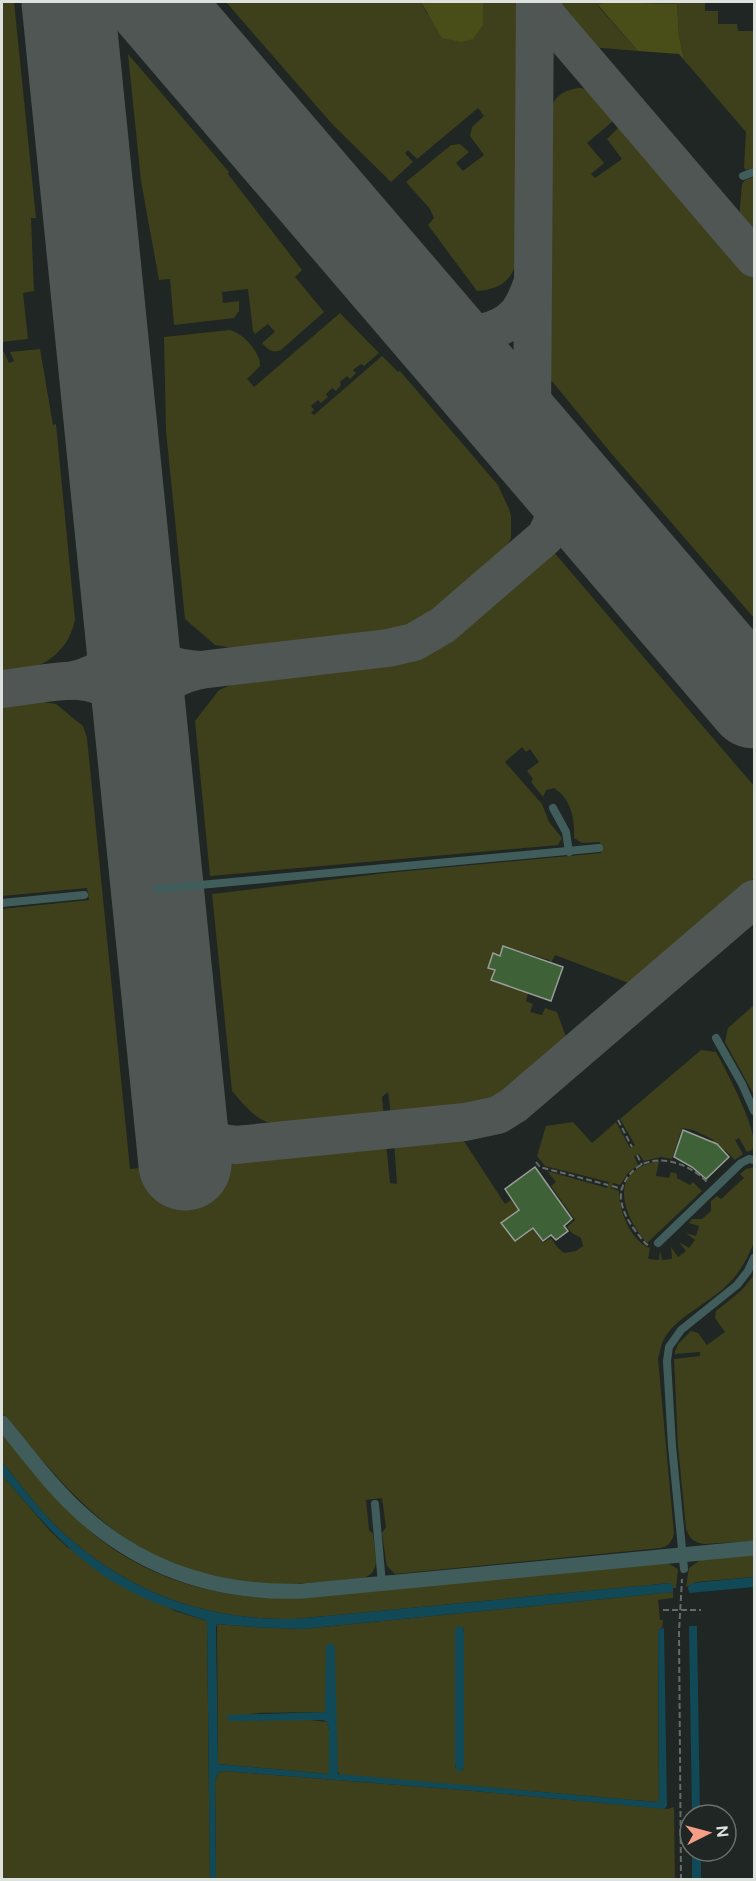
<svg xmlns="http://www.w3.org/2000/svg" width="756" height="1881" font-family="'DM Sans',sans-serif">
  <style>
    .green { fill: #3d401a; fill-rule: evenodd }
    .forest { fill: #494e18 }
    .water { fill: #124957 }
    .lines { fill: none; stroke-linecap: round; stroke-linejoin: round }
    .taxiway { stroke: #505654; stroke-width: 38 }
    .runway { stroke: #505654; stroke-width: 93 }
    .building { fill: #3f6138; stroke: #989e97; stroke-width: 1.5 }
    .path { stroke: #656b68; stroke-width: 2; stroke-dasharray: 6 3; stroke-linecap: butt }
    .lane { stroke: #405d5b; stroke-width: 8 }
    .street { stroke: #405d5b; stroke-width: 15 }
  </style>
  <rect width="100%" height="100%" fill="#1f2623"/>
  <g class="green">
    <path d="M2 2H14L36 218H31L34 291 23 293 28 339 2 342Z"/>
    <path d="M226 2H421L427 14 483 25V2H523V84L518 138 517 257C513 281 500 289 477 291L428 225 434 218 430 209 406 182 451 145 460 144 469 152 456 163 463 171 484 155 470 136 472 127 484 116 478 108 417 159 408 150 405 153 413 162 391 182 333 125Z"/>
    <path d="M555 2H607L598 6 638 51 590 47 564 16Z"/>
    <path d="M631 2H705V11H718V24H737L738 31H754V168L746 170 744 167 746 132 684 60 679 36 677 4Z"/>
    <path d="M128 54 229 172 228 174 302 270 295 277 324 312 281 350C272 354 268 349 262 343L275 332 268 324 255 334 253 331 248 289 222 292 223 303 239 301V311L234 318 174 325 170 279 159 280 141 181Z"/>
    <path d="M581 88C597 91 605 103 616 115L613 121 587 143 604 163 591 174 595 178 622 159 607 139 619 127H626L754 276V618L611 453 546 374 549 358 550 138C547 133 548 130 548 124 548 103 559 89 581 88Z"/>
    <path d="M754 177V238L739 220 742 184 745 180Z"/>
    <path d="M340 313 379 353 364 366 361 364 353 370 356 373 350 379 347 376 340 382 341 385 336 391 332 388 326 394 328 397 321 403 318 400 311 406 314 410 311 413 314 415 382 356 398 372 400 371 498 485 509 509 511 516V539L491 568 431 618 414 628 395 634 248 651 215 645 185 619 166 431 164 337 230 330C243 333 261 353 260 366L247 379 254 387Z"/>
    <path d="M40 349 53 425 56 424 75 620C67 657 37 671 2 675V352H4L9 363 14 361 10 352Z"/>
    <path d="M552 550 754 786V878L631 984 555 955 551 963 549 960 503 946 500 956 493 954 488 968 495 970 491 980 528 993 526 1001 533 1004 530 1012 542 1015 545 1008 557 1012 567 1040 499 1098 479 1107 391 1116 388 1092 382 1097 384 1117C353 1120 294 1131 267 1122 253 1117 241 1101 232 1091L212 894 386 873 601 853 600 842 582 843 574 838C575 819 571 799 554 788L546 790 543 797 531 782 533 779 527 771 539 762 530 749 526 752 522 747 505 762 542 804 549 822 562 838 558 845 210 876 195 721 219 690 250 677 400 659 430 649 451 635Z"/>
    <path d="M23 699 56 704 83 726 87 738 130 1169 386 1143 390 1183 397 1184 394 1142 460 1135 505 1204 511 1200 543 1243 551 1238 557 1247 564 1253 576 1251 583 1246 581 1238 572 1233 567 1227 575 1220 551 1186 556 1182 547 1171 607 1188 609 1182 545 1166 537 1156 546 1126 573 1122 592 1143 616 1122 630 1148 635 1145 620 1119 701 1050 716 1052C726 1070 756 1127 754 1146 753 1150 750 1151 747 1152L739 1138 735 1140 743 1154 735 1160 725 1150 718 1156 709 1148 714 1140 693 1130 682 1128 672 1159 661 1157 644 1161 639 1154 634 1156 638 1165 628 1173 620 1185 613 1183 611 1188 619 1191C619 1210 630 1241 650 1248L648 1259 659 1260 660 1250 662 1260 672 1259 671 1247 678 1257 686 1251 679 1242 689 1248 695 1240 686 1233 696 1236 699 1226 689 1223 692 1219H702L711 1211V1201L717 1196 721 1199 744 1178 740 1174 746 1169 754 1167V1242C748 1257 741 1271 730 1282 711 1303 681 1313 665 1337 661 1343 660 1352 658 1359L674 1533C673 1540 669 1546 661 1548L395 1574 387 1566 386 1561 382 1533 386 1527 382 1498 366 1500 369 1530 373 1534 376 1562 375 1567 372 1573 365 1578C328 1581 291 1586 255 1584 243 1583 231 1579 219 1577 116 1556 66 1488 2 1413V909L89 900 87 888 2 896V700Z"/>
    <path d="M754 1005V1095L725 1042 728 1028Z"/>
    <path d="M659 1161 656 1176 669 1178 671 1172 677 1174V1178L690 1185 693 1182 702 1191 647 1243C622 1214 607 1170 659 1161Z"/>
    <path d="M754 1275V1541L704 1544C694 1542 689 1539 686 1528L678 1446 674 1359 700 1356V1352L674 1354 678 1344 691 1331 698 1333 707 1345 725 1332 715 1318 716 1311 742 1290Z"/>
    <path d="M2 1434C28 1463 52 1496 81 1523 138 1577 215 1600 292 1598L666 1562 678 1569 676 1588H673L671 1583 295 1619C207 1620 134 1595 68 1537 43 1516 23 1487 2 1462Z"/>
    <path d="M2 1475 50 1531 67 1547 175 1611 207 1621 210 1879H2Z"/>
    <path d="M754 1555V1577L696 1582 686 1587 689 1568 703 1558Z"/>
    <path d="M673 1592V1598L658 1600 660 1620H663L662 1628 658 1630 659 1800 657 1802 340 1775 338 1772 327 1709 325 1712 251 1713 327 1722 329 1730V1774L218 1764 217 1624 253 1627 302 1629ZM463 1627 464 1633 463 1770 456 1769 455 1763V1630Z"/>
    <path d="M223 1771 463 1790 668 1809 674 1807 675 1879H216L215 1781 218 1773Z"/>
  </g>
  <g class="forest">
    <path d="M421 2H483V25L473 39 461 42 442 38Z"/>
    <path d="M607 2 677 4 679 36 684 60 679 54 638 51 598 5Z"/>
  </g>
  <g class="water">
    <path d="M2 1462C23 1487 43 1516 68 1537 134 1595 207 1620 295 1619L671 1583 673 1586V1592L302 1629 253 1627 217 1624 216 1627 218 1764 329 1774V1730L327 1722 323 1720 231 1721 226 1718 228 1715 325 1712 326 1646 331 1643 335 1647V1657L338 1774 657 1802 659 1800 658 1630 664 1628 667 1806 664 1809 463 1790 223 1771 218 1773 215 1781 216 1879H210L207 1621C180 1611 152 1604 126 1589 75 1562 39 1518 2 1475Z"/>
    <path d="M754 1577V1587L689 1593 688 1587 692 1583Z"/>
    <path d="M459 1626 463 1627 464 1633V1768L459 1772 456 1769 455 1763V1630Z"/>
    <path d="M689 1626H697L700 1815H692Z"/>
    <rect x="692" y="1851" width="9" height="28"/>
  </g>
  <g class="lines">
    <g class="taxiway">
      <path d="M540 2 548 17 754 258"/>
      <path d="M420 311C427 317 435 324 443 328 466 339 499 334 517 314 525 304 529 293 533 281L535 2"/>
      <path d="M129 611C140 651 158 668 200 670L388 648 414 642 443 625 545 537C564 503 559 486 543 453 538 443 533 433 532 422L533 281"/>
      <path d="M70 681C113 671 124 653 129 611"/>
      <path d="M2 689C71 681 112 661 142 741"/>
      <path d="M142 741C148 699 157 680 200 670"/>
      <path d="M178 1100C187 1135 201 1141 236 1145L465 1122 498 1115 514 1105 754 899"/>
    </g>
    <g class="runway">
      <path d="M68 2 185 1164"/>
      <path d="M154 2 754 702"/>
    </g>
  </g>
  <g class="building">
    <path d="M503 946 563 967 551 1001 491 980 495 970 488 968 493 953 500 956Z"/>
    <path d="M683 1130 717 1144 729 1157 706 1179 692 1167 674 1157Z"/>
    <path d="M535 1167 572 1219 564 1226 568 1231 556 1240 551 1235 543 1241 533 1228 515 1241 501 1223 519 1210 505 1189Z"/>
  </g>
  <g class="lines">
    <g class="path">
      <path d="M618 1120 632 1147"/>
      <path d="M637 1155 642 1165"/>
      <path d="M536 1162 540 1167 608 1185"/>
      <path d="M612 1186 622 1189"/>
      <path d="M648 1245 646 1244C635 1231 624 1218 621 1200 620 1192 623 1184 627 1178 647 1148 688 1161 708 1183"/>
      <path d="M663 1610H701"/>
      <path d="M681 1880 679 1632 682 1579"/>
    </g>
    <g class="lane">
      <path d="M743 176 754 172"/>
      <path d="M553 808 566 832 569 852"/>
      <path d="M157 889 599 848"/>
      <path d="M2 903 84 895"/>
      <path d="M716 1038 742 1084 754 1111"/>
      <path d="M658 1243 741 1163 749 1159 754 1160"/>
      <path d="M375 1504 382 1584"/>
      <path d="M684 1569 672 1446 667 1361 669 1347 681 1330 737 1285 748 1271 754 1258"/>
    </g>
    <path class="street" d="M2 1423C28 1454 53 1489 84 1516 147 1572 220 1594 303 1591L754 1548"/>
  </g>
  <rect width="756" height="1881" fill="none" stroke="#dde2df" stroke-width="6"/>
  <g transform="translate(708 1833) rotate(84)"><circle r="28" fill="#1f2623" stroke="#6b716e" stroke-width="1.5"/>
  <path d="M0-4.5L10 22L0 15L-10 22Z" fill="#f49e88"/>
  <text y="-9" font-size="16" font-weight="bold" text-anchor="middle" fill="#dde2df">N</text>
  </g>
</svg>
